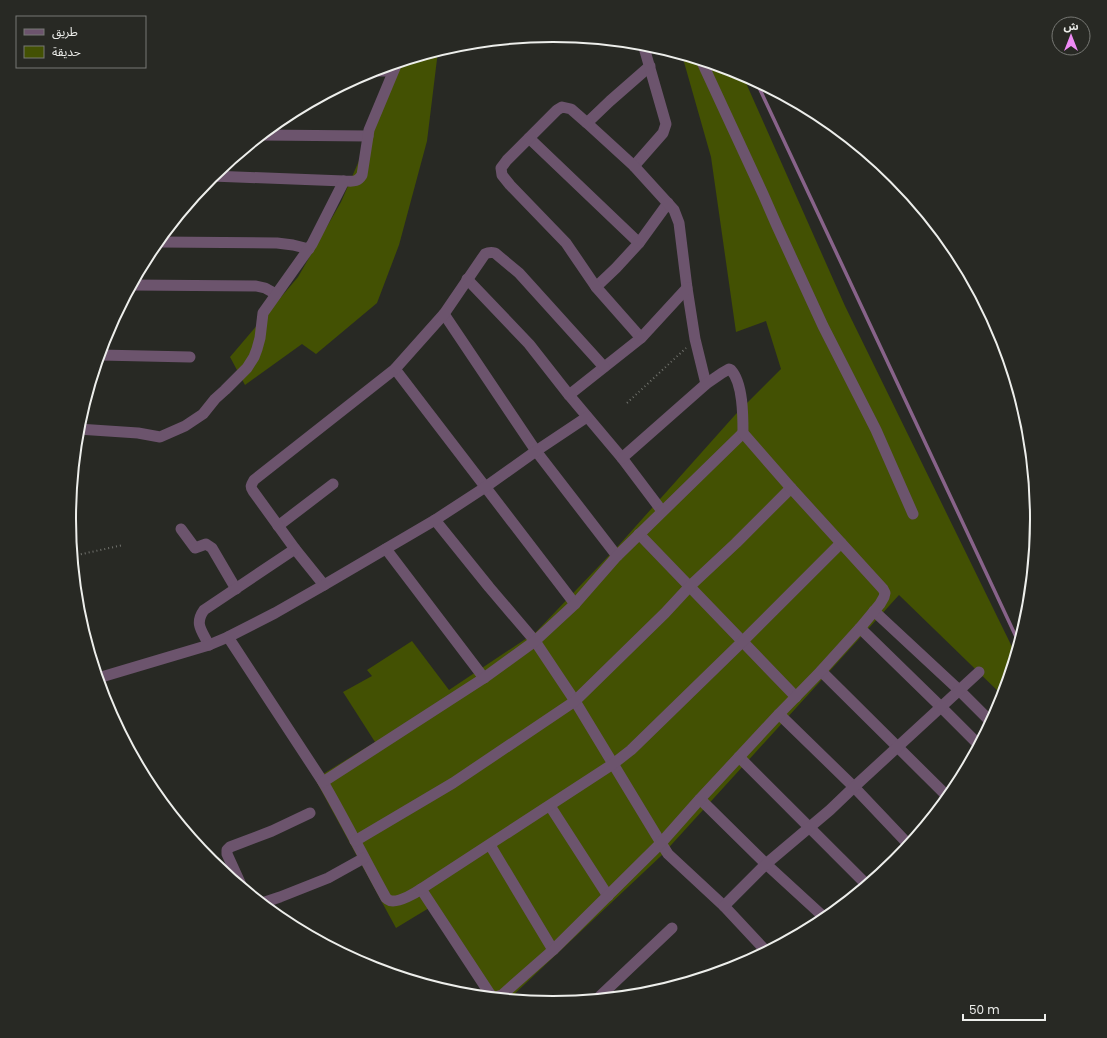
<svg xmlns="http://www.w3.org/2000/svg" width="1107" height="1038" font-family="Poppins,'Noto Sans Arabic',sans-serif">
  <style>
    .green { fill: #435103 }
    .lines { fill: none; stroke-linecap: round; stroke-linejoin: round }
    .stream { stroke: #88638a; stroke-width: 3.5 }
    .path { stroke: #71726d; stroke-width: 2; stroke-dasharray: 1 3; stroke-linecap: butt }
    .street { stroke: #6c546d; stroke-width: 11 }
    .rim { fill: none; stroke: #edeeeb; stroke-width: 2 }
  </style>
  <rect width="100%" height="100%" fill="#282924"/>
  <g class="green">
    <path d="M438 51 427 141 399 245 377 303 316 354 302 344 245 385 230 357 298 277 341 202 402 62Z"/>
    <path d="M682 55 742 74 845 306 1016 655 1003 696 899 595 662 855 509 999 486 996 429 908 396 928 315 779 375 742 343 692 372 676 367 670 412 641 449 690 536 632 619 545 735 415 781 369 766 321 736 332 711 157Z"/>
  </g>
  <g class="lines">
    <path class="stream" d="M756 81 1019 643"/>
    <g class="path">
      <path d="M627 403 686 348"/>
      <path d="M73 556 123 545"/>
    </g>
    <g class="street">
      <path d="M701 60 763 194 777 226 823 326 876 430 913 514"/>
      <path d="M371 71H393"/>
      <path d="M587 123 610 101 650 66"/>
      <path d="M262 135 368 136"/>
      <path d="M529 138 639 243"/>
      <path d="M634 166 663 133 666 124 643 44"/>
      <path d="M212 176 344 181C352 181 357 183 362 175L369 130 397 63"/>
      <path d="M158 242 277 243 293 245 309 249"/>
      <path d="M467 279 529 344 569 395 622 458 662 511"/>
      <path d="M133 285 256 286 265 288 276 294"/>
      <path d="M596 287 616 268 639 243 668 203"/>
      <path d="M444 314 536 451 617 556"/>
      <path d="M641 338 596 287 566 243 510 185 502 175 501 168 507 160 557 110 562 107 571 109 587 123 634 166 674 210 679 223 687 288 695 339 706 384"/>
      <path d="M100 355 190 357"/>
      <path d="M395 369 575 604"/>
      <path d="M569 395 641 338 687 288"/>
      <path d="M78 429 138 433 160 437 185 426 203 414 215 399 225 390 247 368 254 357 257 349 260 338 263 313 312 244 344 181"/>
      <path d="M435 520 489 587 535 641 575 701 661 843 668 854 724 906 766 951"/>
      <path d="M278 526 333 484"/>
      <path d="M181 529 195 548 206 544 212 548 236 589"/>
      <path d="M639 534 796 697"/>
      <path d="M386 549 484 678"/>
      <path d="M324 585 295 549 253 491C250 487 251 485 254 480L395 369 444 314 485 254C489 252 491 252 495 253L519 273 604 367"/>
      <path d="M874 611 959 690 991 722"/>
      <path d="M860 628 941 707 979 745"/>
      <path d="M228 637 323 782C345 820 365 860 386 898 389 900 389 901 393 901 401 901 414 894 421 889L490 994 493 997"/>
      <path d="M209 645C202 631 194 624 204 610L295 549"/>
      <path d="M821 671 948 797"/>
      <path d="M98 678 209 645 228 637 275 613 324 585 435 520 484 488 536 451 587 417"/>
      <path d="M779 714 854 787 909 845"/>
      <path d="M739 757 867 885"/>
      <path d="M323 782 484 678 535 641 575 604 617 556 743 433"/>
      <path d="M700 799 766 864 826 919"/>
      <path d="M550 806 608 896"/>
      <path d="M355 841 453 783 575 701 665 613 690 586 736 543 791 488"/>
      <path d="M490 845 553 950"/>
      <path d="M242 887 227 854V850L230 847 272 831 310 813"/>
      <path d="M421 889 613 764 631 750 743 641 841 543"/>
      <path d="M262 903 280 897 328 878 364 858"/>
      <path d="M724 906 766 864 830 810 854 787 979 672"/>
      <path d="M496 997 502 995 553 950 661 843 700 799 779 714 821 671 860 628 880 604 884 597 885 593 883 589 791 488 743 433C743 416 743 383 731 370L729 369 722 373 706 384 622 458"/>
      <path d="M597 999 672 928"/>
    </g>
  </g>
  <path d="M0 0H1107V1038H0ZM76 519a477 477 0 1 1 954 0a477 477 0 1 1-954 0Z" fill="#282924" fill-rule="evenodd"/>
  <path class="rim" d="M76 519a477 477 0 1 1 954 0a477 477 0 1 1-954 0Z"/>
  <rect x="16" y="16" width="130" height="52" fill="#282924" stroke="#777874"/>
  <rect x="24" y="29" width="20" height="6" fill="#6c546d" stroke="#777874"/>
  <text x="52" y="36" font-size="12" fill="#edeeeb">طريق</text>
  <rect x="24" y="46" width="20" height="12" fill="#435103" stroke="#777874"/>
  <text x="52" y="56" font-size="12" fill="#edeeeb">حديقة</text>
  <g transform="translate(1071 36)"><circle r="19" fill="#282924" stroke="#777874"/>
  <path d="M0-3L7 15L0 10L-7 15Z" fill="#ef8bf6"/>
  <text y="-6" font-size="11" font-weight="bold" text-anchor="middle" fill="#edeeeb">ش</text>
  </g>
  <path d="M963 1014v6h82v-6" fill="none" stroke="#edeeeb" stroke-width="2"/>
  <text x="969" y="1014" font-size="12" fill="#edeeeb" stroke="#282924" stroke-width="3" paint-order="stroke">50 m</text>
</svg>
